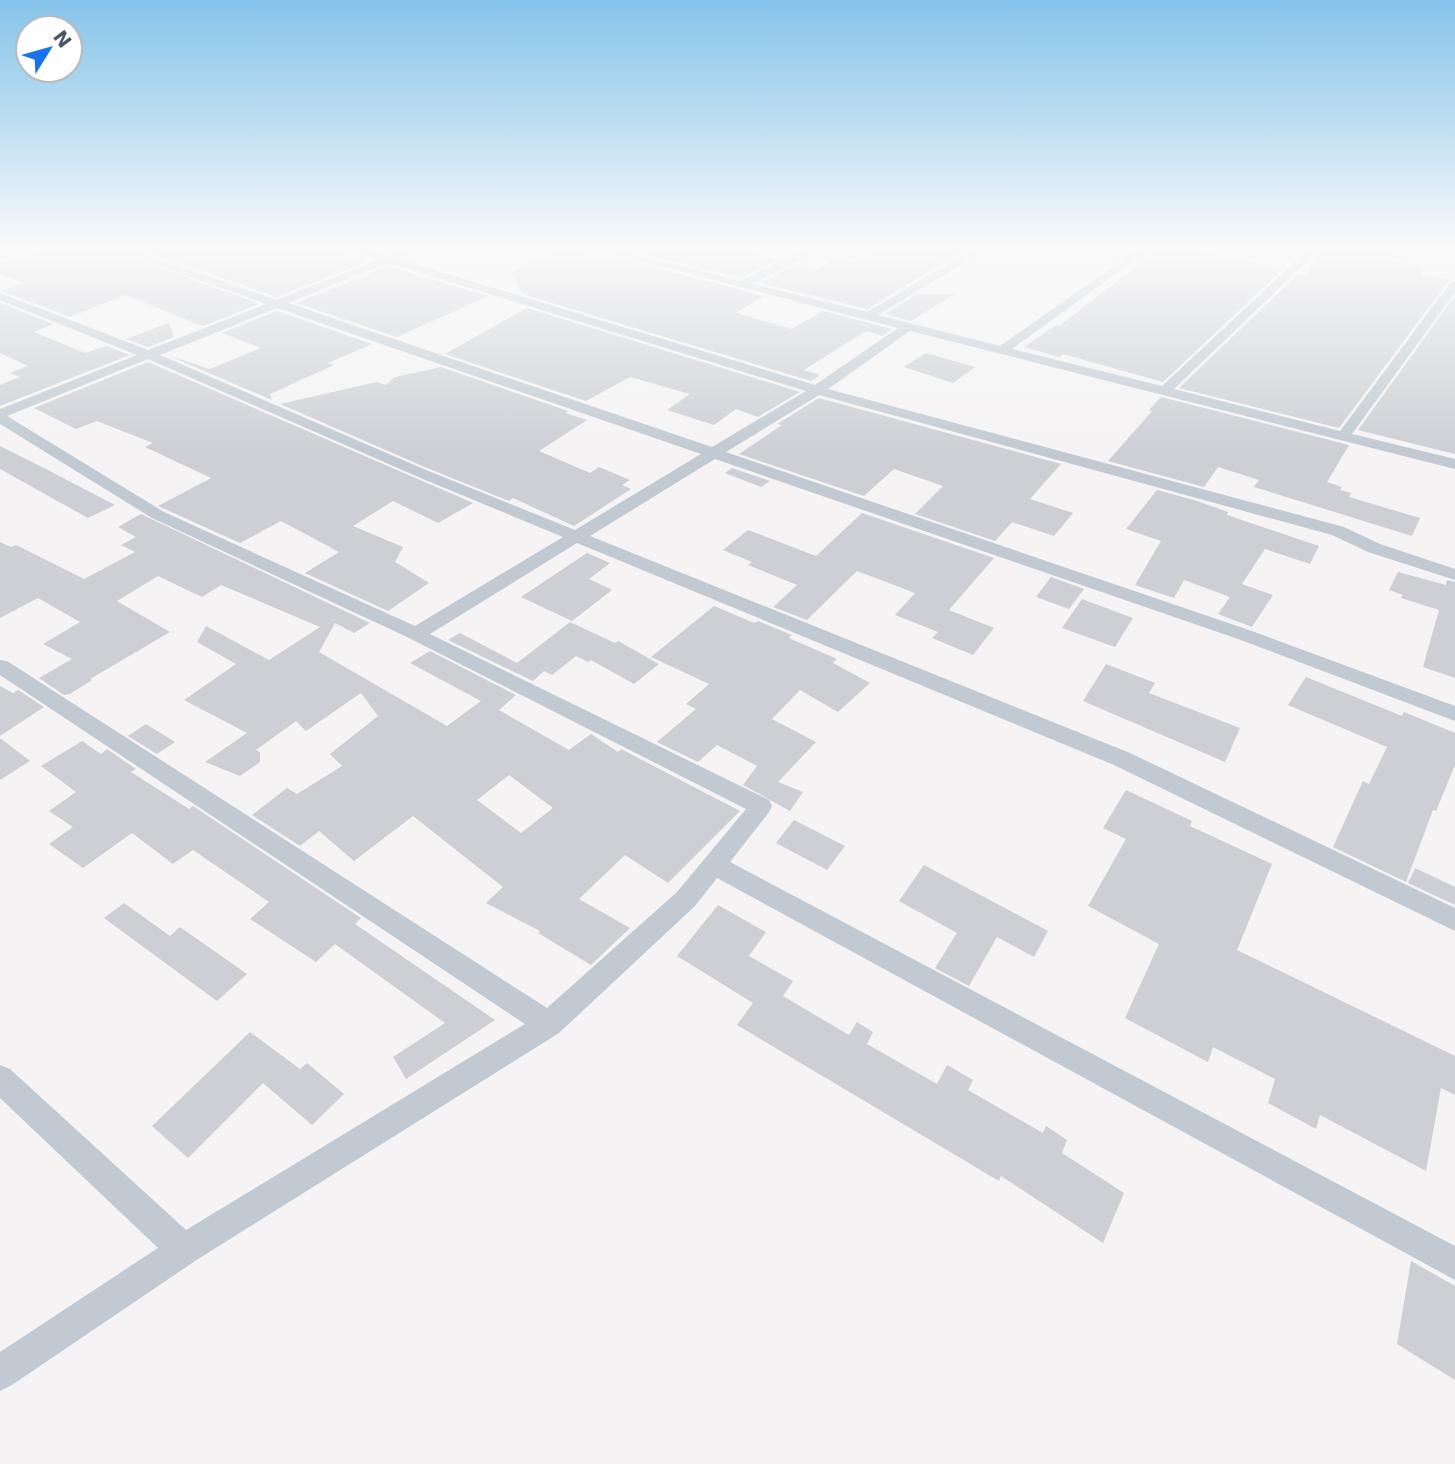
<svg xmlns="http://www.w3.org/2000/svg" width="1455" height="1464" font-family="'DejaVu Sans',sans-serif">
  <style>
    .building { fill: #cdcfd5; fill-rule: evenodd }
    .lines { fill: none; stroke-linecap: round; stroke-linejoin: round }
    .street { fill: #c1cad2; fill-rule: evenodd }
  </style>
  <rect width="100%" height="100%" fill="#f5f3f3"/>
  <g class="building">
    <path d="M59 247 74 248 95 254 96 247H105L259 304 203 326 125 295 70 317 2 291 25 283 0 274V263Z"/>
    <path d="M132 247H319L369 261 277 297Z"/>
    <path d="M618 247H732L778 260 741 278Z"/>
    <path d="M870 247H969L867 309 760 283 796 264 816 270 833 259 853 263 870 254Z"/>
    <path d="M1162 247 1209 255 1213 253 1282 270 1163 382 1063 354 1059 357 1024 347 1056 325 1059 326Z"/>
    <path d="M1326 247H1398L1389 261 1424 267 1421 275 1449 280 1339 428 1179 388 1298 274 1306 275Z"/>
    <path d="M562 249 601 258V253L763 296 736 313 792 329 823 311 892 329 882 336 867 331 848 342 804 370 820 375 811 381 522 294 511 272Z"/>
    <path d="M388 266 407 272 488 296 397 337 296 303Z"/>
    <path d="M917 294H955L911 321 885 314Z"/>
    <path d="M1455 296V454L1358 430Z"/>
    <path d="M0 303 53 324 34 332 85 353 106 346 130 355 0 406V385L20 377 10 373 28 366 0 353Z"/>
    <path d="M527 308 800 392 758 417 736 409 714 425 667 410 690 394 630 377 586 401 445 354Z"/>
    <path d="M277 311 372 344 328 363 334 365 270 394 272 400 167 355 210 369 261 348 222 333Z"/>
    <path d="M169 323 174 337 148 347 126 339Z"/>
    <path d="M926 353 975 367 953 383 904 367Z"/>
    <path d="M148 362 473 503 438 523 393 501 353 526 403 547 395 562 429 583 388 611 305 573 339 552 281 521 240 543 158 506 211 478 145 447 153 443 97 421 76 429 34 408Z"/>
    <path d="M441 367 568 411 565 413 587 420 539 451 590 473 599 467 630 480 622 485 631 489 574 526 513 498 509 501 427 468 280 404 377 382 386 385 395 377Z"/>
    <path d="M1161 397 1349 445 1327 482 1342 487 1340 490 1351 493 1349 497 1420 518 1412 536 1254 487 1259 480 1218 467 1204 487 1108 461 1152 411 1149 410Z"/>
    <path d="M819 398 1061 464 1030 499 1073 513 1054 536 1012 522 995 541 915 514 943 486 894 469 864 496 739 454 782 425 777 424Z"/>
    <path d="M0 446 42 467 115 505 88 518 0 469Z"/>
    <path d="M732 468 770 481 761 487 725 473Z"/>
    <path d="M1157 490 1194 500 1228 512 1227 515 1319 546 1310 564 1265 549 1242 584 1273 595 1252 627 1218 614 1230 597 1184 580 1174 598 1135 585 1161 541 1126 529Z"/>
    <path d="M862 513 994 558 949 610 994 628 973 655 932 638 938 632 895 615 915 593 857 571 807 620 773 607 797 585 748 565 752 562 723 550 748 530 816 556Z"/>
    <path d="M141 514 370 623 354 633 335 623 319 652 447 726 481 701 410 663 430 651 516 695 499 710 569 750 591 734 618 752 621 749 740 811 668 883 625 855 579 899 630 928 591 965 538 933 540 931 486 903 503 887 413 816 354 861 319 831 300 846 252 815 287 788 297 794 342 766 330 754 378 716 361 693 306 731 296 721 256 750 260 752V762L240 776 205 762 247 733 184 700 236 664 197 642 206 626 269 660 320 627 221 585 202 597 158 576 117 601 170 632 90 679 92 680 70 694 64 695 39 678 72 659 43 644 80 622 38 598 0 618V542L11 547 16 545 84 579 135 552 121 545 136 537 118 527ZM509 775 553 808 521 833 477 800Z"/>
    <path d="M587 553 610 563 589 579 612 590 572 621 521 597Z"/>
    <path d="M1398 572 1446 585 1447 580 1455 582V678L1423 667 1439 610 1401 598 1403 595 1389 590Z"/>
    <path d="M1051 577 1084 589 1069 609 1036 597Z"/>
    <path d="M1082 599 1133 618 1115 647 1062 628Z"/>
    <path d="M714 606 754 623 758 621 792 635 789 637 791 639 837 659 833 663 870 683 838 712 800 690 772 719 816 742 778 782 803 792 790 811 743 785 757 766 717 745 698 762 657 742 696 709 686 704 709 684 651 657Z"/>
    <path d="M570 622 615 643 618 641 659 664 634 684 591 660 588 662 576 656 552 675 544 671 533 681 448 640 460 633 517 663Z"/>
    <path d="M1106 664 1155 683 1149 693 1240 728 1225 762 1083 701Z"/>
    <path d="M1306 677 1402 716 1404 712 1455 733V765L1436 811 1433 810 1406 882 1333 847 1363 781 1369 784 1387 747 1288 705Z"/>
    <path d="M0 686 13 693 18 690 44 707 0 736Z"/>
    <path d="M146 724 175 742 157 754 128 736Z"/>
    <path d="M0 738 30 761 0 780Z"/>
    <path d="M82 741 101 754 107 749 136 769 131 772 189 809 193 806 361 918 355 924 495 1020 406 1079 393 1057 445 1023 335 944 316 962 250 919 269 902 193 850 173 864 132 833 83 868 49 844 73 827 49 811 76 792 41 766Z"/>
    <path d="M1126 790 1192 821 1190 826 1272 864 1237 950 1455 1056V1095L1441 1088 1426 1171 1320 1115 1316 1129 1268 1103 1275 1079 1213 1047 1208 1062 1125 1018 1159 944 1088 906 1126 839 1103 828Z"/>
    <path d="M794 820 845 846 827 870 776 843Z"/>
    <path d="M924 865 1048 931 1034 957 997 937 969 986 935 968 957 933 899 901Z"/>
    <path d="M1415 868 1455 887V905L1408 883Z"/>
    <path d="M124 903 170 936 180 927 247 974 217 1001 104 918Z"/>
    <path d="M718 905 766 932 749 956 793 981 783 996 849 1035 857 1022 873 1032 867 1044 937 1084 947 1065 973 1080 968 1090 1043 1133 1046 1126 1067 1140 1062 1153 1124 1193 1103 1243 1001 1176 999 1181 737 1025 753 1003 677 956Z"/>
    <path d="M250 1032 300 1069 307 1063 344 1094 312 1125 263 1083 188 1158 152 1126Z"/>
    <path d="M1411 1261 1455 1286V1380L1397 1344Z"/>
  </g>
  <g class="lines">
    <path class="street" d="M107 247H123L277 300 378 260 342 247H359L387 256 409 247H424L398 259 815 385 898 328 587 247H606L741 281 810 247H824L753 284 867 312 977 247H990L878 315 1000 346 1141 247H1153L1012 349 1162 386 1311 247H1322L1174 389 1340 431 1451 282 1455 281V292L1352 434 1455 459V469L910 331 828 389 1344 527 1380 544 1455 569V580L1368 552 1332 535 819 395 726 452 1252 631 1455 706V721L1238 639 715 459 590 536 1130 753 1455 908V931L1114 765 577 543 430 634 769 800 772 806 769 812 730 862 1455 1246V1280L717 878 695 906 559 1033 195 1261 12 1385 0 1391V1352L158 1248 0 1098V1065L10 1069 186 1230 525 1024 0 675V660L7 661 547 1008 677 892 746 809 409 638 152 518 0 424V409L137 355 0 300V293L148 350 266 304ZM388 263 806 391 712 447 288 303ZM277 308 701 454 575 530 426 470 160 355ZM148 359 416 476 563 537 415 626 164 512 7 416Z"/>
  </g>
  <linearGradient id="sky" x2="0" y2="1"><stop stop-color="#85c3ea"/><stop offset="0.55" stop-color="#fafafa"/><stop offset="1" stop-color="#fafafa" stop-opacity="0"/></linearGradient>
  <rect width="1455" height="452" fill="url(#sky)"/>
  <g transform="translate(49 49) rotate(53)"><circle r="33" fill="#ffffff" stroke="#b7bbc0" stroke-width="2"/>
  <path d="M0-5L12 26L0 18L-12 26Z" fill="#1a73e8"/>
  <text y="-10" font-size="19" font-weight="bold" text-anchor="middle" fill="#4a5661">N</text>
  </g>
</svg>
